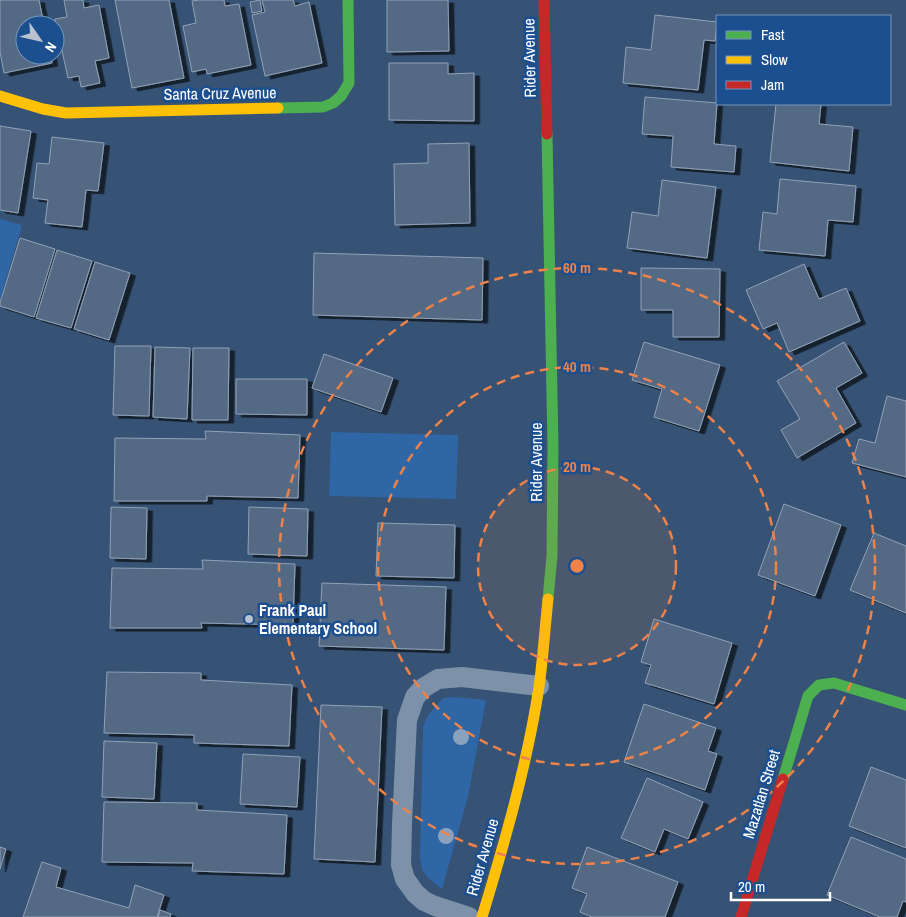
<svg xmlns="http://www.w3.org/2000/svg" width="906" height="917" font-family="'Archivo Narrow',sans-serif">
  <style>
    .green { fill: #2f66a5 }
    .building { fill: #526984; stroke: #92a2b6; filter: url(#shadow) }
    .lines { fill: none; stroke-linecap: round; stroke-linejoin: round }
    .lane { stroke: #7d92a8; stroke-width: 20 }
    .fast { stroke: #4caf50; stroke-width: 11 }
    .slow { stroke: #ffc107; stroke-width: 11 }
    .jam { stroke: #c62828; stroke-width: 11 }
    .tree { fill: #8aa2be }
    .ring { fill: none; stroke: #ee8249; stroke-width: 2.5; stroke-dasharray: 9 6 }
    .poi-dot { fill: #b9c2ce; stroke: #1b4f8f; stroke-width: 2 }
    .labels { text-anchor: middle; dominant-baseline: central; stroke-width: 5; stroke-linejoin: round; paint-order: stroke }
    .street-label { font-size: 16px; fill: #fff; stroke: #1b4f8f }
    .poi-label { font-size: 16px; font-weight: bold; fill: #fff; stroke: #1b4f8f; text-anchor: start }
    .centre { fill: #ee8249; stroke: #1b4f8f; stroke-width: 2.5 }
    .ring-label { font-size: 15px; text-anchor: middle; font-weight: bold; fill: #ee8249; stroke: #1b4f8f; stroke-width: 5; stroke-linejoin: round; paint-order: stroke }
  </style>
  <defs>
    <filter id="shadow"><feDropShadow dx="5.5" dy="3" stdDeviation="0" flood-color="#0009"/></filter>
  </defs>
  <rect width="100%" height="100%" fill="#365274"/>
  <g class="green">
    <path d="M0 219 22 225 0 300Z"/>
    <path d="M331 432 458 435 456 499 329 496Z"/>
    <path d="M455 697 486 700 468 797 442 889 429 879 422 870 420 858 423 727 428 715 443 698Z"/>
  </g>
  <g class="building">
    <path d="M0 0H39L44 25H25V55H51L52 63 4 73 0 52Z"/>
    <path d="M64 0H83L84 8 99 5 109 58 95 61 100 83 81 87 79 76 68 78 55 19 67 17Z"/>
    <path d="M115 0H169L184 78 132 88Z"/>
    <path d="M199 0H224L225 6 239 4 251 65 207 74 206 69 192 72 183 26 196 23 192 1Z"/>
    <path d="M260 0 262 11 252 13 250 2Z"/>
    <path d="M262 0H293L295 6 309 2 322 63 265 76 252 15 265 12Z"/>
    <path d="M387 0H448L449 51 387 52Z"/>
    <path d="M655 15 717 22 715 41 704 40 698 90 623 83 626 47 651 50Z"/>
    <path d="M389 63H448V74L474 73V121L389 120Z"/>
    <path d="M645 97 717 103 714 144 736 146 734 172 671 167 673 136 642 134Z"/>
    <path d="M776 104H821L819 124 853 127 849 171 770 162Z"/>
    <path d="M0 126 31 131 18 213 0 210Z"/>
    <path d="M52 137 104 143 98 191 86 190 82 227 45 223 48 200 33 198 37 163 49 164Z"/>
    <path d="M469 143 470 223 395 225 394 164 428 163V144Z"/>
    <path d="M780 179 856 186 853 222 828 220 825 256 759 250 763 212 777 214Z"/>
    <path d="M662 180 716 187 707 258 627 248 632 212 658 216Z"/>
    <path d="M20 238 55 249 34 317 0 306V303Z"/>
    <path d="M57 250 92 261 71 328 36 318Z"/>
    <path d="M314 253 483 258 482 320 313 315Z"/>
    <path d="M95 262 130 273 109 340 74 329Z"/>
    <path d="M804 264 819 299 846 288 860 321 789 352 777 323 763 329 746 290Z"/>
    <path d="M641 268 720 269 719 337H673V310H641Z"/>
    <path d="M644 342 720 365 699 431 654 417 662 389 632 380Z"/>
    <path d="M844 342 862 373 836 388 856 423 797 458 781 430 800 419 777 381Z"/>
    <path d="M115 346H151L149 416 113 415Z"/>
    <path d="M155 347 190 348 187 419 153 417Z"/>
    <path d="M193 348H229L228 420H192Z"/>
    <path d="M324 354 393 378 381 412 312 388Z"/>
    <path d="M236 379H307V415L236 414Z"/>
    <path d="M887 396 906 401V477L852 463 859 439 875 443Z"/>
    <path d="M205 431 300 435 298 498 207 496V501H114L115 438 206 439Z"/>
    <path d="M784 504 841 525 815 596 758 575Z"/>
    <path d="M111 507 147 508 146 559 110 558Z"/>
    <path d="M249 507 308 509 307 556 248 554Z"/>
    <path d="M378 523 455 525 454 578 376 576Z"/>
    <path d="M874 533 906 546V613L850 590Z"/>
    <path d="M202 560 295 564 293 625 201 623 202 628H110L112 568 203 569Z"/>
    <path d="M322 583 446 587 444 650 319 646Z"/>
    <path d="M654 619 732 643 714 704 645 683 651 665 641 662Z"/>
    <path d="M107 672 201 673V680L292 685 289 746 194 743V735L104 733Z"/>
    <path d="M644 704 716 728 708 751 717 754 705 790 624 762Z"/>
    <path d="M321 705 382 707 375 862 314 859Z"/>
    <path d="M104 741 157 743 154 799 102 797Z"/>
    <path d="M243 754 300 757 297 807 240 804Z"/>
    <path d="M871 767 906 780V848L849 826Z"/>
    <path d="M647 778 703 802 688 839 664 829 655 852 621 838Z"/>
    <path d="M104 802 197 803V810L287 815 284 874 192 871 193 863 102 862Z"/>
    <path d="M851 837 906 859V902L903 901 897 917H880L827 895Z"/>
    <path d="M0 847 6 849 0 869Z"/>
    <path d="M587 847 678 882 665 917H592L580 912 587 894 572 888Z"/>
    <path d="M42 862 61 868 56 887 129 908 135 885 164 895 157 917H23Z"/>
    <path d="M160 910 171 914 170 917H158Z"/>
  </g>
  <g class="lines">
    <path class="lane" d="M469 917 435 906 424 901 415 893 405 879 401 865 402 824 407 720 415 697 423 688 438 679 462 677 539 686"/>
    <g class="fast">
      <path d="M278 108 323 107 333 103 341 96 349 83 348 0"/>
      <path d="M547 134 553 447 552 556 548 599"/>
      <path d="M783 779 808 696 819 685 834 683 906 705"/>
    </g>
    <g class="slow">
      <path d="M0 96 43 109 66 113 278 108"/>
      <path d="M482 917C505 841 527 765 539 687 543 658 545 628 548 599"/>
    </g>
    <g class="jam">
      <path d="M544 0 547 134"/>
      <path d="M741 917 783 779"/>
    </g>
  </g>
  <g class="tree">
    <circle cx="461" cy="737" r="8"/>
    <circle cx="446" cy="836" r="8"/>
  </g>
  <circle cx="577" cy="566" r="99" fill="#ee8249" fill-opacity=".12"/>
  <g class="ring">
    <circle cx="577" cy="566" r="99"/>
    <circle cx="577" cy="566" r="199"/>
    <circle cx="577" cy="566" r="298"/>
  </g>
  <circle class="poi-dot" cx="249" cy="619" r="5"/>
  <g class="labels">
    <g class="street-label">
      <text transform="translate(529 58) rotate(-91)">Rider Avenue</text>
      <text transform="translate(220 93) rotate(-1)">Santa Cruz Avenue</text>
      <text transform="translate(536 462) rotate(-90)">Rider Avenue</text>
      <text transform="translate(761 794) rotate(-73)">Mazatlan Street</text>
      <text transform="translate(482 857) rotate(-74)">Rider Avenue</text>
    </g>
    <g class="poi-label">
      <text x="259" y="610">Frank Paul<tspan x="259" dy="18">Elementary School</tspan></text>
    </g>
  </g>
  <circle cx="577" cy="566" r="8" class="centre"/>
  <g class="ring-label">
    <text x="577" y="273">60 m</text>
    <text x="577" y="372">40 m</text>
    <text x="577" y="472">20 m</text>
  </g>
  <rect x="716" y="15" width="175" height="90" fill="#1b4f8f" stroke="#7695bc"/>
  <rect x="726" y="31" width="25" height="8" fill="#4caf50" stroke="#7695bc"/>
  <text x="761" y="40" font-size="15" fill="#ffffff">Fast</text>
  <rect x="726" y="56" width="25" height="8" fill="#ffc107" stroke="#7695bc"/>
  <text x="761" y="65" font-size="15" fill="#ffffff">Slow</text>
  <rect x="726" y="81" width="25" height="8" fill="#c62828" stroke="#7695bc"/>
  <text x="761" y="90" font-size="15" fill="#ffffff">Jam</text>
  <g transform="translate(40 40) rotate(124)"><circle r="24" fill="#1b4f8f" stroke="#7695bc"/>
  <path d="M0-4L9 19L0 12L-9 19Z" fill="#b9c2ce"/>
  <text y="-8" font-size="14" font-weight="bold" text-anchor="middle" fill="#ffffff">N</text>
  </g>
  <path d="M731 892v8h99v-8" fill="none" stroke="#ffffff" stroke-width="2.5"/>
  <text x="738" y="892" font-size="15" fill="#ffffff" stroke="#1b4f8f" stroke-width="4" paint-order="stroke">20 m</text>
</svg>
